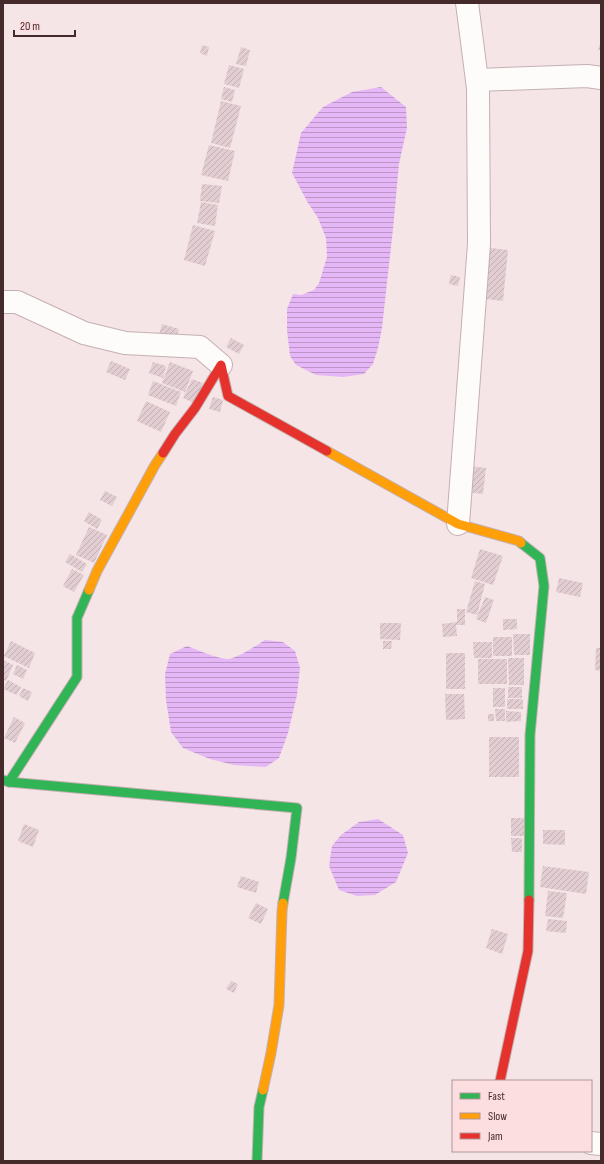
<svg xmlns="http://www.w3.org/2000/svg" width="604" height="1164" font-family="'Sofia Sans Condensed',sans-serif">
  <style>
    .water { fill: url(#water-rules) }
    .building { fill: url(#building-hatch) }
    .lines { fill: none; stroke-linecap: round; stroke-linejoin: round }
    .street-casing { stroke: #c4b0b2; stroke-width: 24 }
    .fast-casing { stroke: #c4b0b2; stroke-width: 11 }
    .slow-casing { stroke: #c4b0b2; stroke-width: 11 }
    .jam-casing { stroke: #c4b0b2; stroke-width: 11 }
    .street { stroke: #fefbfb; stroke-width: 22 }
    .fast { stroke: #30b455; stroke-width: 9 }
    .slow { stroke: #ff9f0a; stroke-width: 9 }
    .jam { stroke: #e5322d; stroke-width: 9 }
  </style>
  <defs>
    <pattern id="water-rules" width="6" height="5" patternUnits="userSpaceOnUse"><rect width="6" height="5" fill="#e6b7f6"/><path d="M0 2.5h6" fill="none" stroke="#bc95c7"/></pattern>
    <pattern id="building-hatch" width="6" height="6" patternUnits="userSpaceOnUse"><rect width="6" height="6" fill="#e1cdd2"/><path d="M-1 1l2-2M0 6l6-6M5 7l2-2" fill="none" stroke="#c2b0b4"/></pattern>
  </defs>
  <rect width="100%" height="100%" fill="#f5e5e6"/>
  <g class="water">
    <path d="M381 87 406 107 407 128 399 164 393 229 382 328 378 348 373 364 364 374 343 377 316 375 296 365 290 356 287 330V309L293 294 301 295 314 290 319 283 327 257 326 238 318 218 308 203 292 173 301 133 323 107 352 92Z"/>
    <path d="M265 640 283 642 295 651 300 668 297 695 288 733 279 758 266 767 234 765 210 759 183 748 171 732 166 700 165 674 170 654 187 646C195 649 221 660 229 659 239 657 256 646 265 640Z"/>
    <path d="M378 819 403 835 408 853 396 882 375 895 357 896 339 890 329 866 332 846 341 835 359 822Z"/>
  </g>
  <g class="building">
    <path d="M601 41V51L598 49Z"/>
    <path d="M202 45 209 47 207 56 200 53Z"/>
    <path d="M241 47 250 50 246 66 236 64Z"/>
    <path d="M229 65 244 69 239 88 224 84Z"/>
    <path d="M224 87 235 90 232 102 221 99Z"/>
    <path d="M221 101 241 106 230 148 211 143Z"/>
    <path d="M209 145 235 151 228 181 201 175Z"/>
    <path d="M202 184 222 186 219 203 200 201Z"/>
    <path d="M201 202 218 205 215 226 197 223Z"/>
    <path d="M193 225 215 231 205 266 184 260Z"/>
    <path d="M482 247 508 250 503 301 477 298Z"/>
    <path d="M451 275 460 277 458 286 449 284Z"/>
    <path d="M162 324 179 329 176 339 159 335Z"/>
    <path d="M231 338 244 345 239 354 226 347Z"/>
    <path d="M111 361 130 369 125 380 106 372Z"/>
    <path d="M153 362 166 366 163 378 149 373Z"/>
    <path d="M170 362 193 371 185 392 162 383Z"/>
    <path d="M192 379 203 383 194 403 183 398Z"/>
    <path d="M153 381 181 392 176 406 148 395Z"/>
    <path d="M213 397 223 400 220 412 209 409Z"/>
    <path d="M146 401 170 412 161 432 137 421Z"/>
    <path d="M467 466 486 468 483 494 464 492Z"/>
    <path d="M105 491 117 497 112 506 100 500Z"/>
    <path d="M89 512 102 520 97 529 84 521Z"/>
    <path d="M89 527 107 535 94 563 76 555Z"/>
    <path d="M480 549 503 556 493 585 471 578Z"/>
    <path d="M70 554 87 564 82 572 65 562Z"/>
    <path d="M72 569 84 575 74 592 63 586Z"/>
    <path d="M559 578 583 583 580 597 556 592Z"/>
    <path d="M475 581 485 584 477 615 466 612Z"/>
    <path d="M485 597 494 600 486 623 476 619Z"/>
    <path d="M457 609H465V625H456L457 636 443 637 442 624 457 622Z"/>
    <path d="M503 619H517V629L503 630Z"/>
    <path d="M380 623H401L400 640 380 639Z"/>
    <path d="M513 634H530V655H514Z"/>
    <rect x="493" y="637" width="19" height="19"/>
    <path d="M11 641 35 653 29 668 4 656Z"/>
    <path d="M383 641H392L391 649H383Z"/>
    <path d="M473 642H492V658H474Z"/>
    <path d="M596 648H601V671L595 670Z"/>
    <rect x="446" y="653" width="19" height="36"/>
    <path d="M508 658H524V685H509Z"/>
    <rect x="478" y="659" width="29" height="25"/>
    <path d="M3 660 13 665 6 681 3 680Z"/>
    <path d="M17 665 27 670 23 679 13 674Z"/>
    <path d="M8 680 21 687 17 695 3 689Z"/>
    <rect x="508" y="687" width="14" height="11"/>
    <path d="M23 688 32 692 28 701 19 696Z"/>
    <rect x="493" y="688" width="12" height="19"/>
    <path d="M445 694H464L465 719 446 720Z"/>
    <rect x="507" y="699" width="16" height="10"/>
    <path d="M495 709H505V721H496Z"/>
    <path d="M506 711 521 712V721L506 722Z"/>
    <rect x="488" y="714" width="6" height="7"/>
    <path d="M14 717 25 723 15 743 4 738Z"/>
    <rect x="489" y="737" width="30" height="40"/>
    <rect x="511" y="818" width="13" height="18"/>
    <path d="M24 824 39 830 33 847 18 841Z"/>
    <path d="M543 830H565V845L543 844Z"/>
    <path d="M511 838H522V852H512Z"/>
    <path d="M543 866 589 872 586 894 540 887Z"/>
    <path d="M241 876 259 882 256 893 237 887Z"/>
    <path d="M548 891 567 893 563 918 545 916Z"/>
    <path d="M256 903 268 909 261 924 248 918Z"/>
    <path d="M548 919 567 921 566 933 546 931Z"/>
    <path d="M492 929 508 934 502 954 486 948Z"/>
    <path d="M231 981 238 984 234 993 226 989Z"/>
  </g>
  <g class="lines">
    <g class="street-casing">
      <g id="street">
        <path d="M477 80 587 76 601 78"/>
        <path d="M3 302H17L84 333 125 343 200 347 221 365"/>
        <path d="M458 524 479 244 478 88 467 3"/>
        <path d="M591 1143 601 1144"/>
      </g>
    </g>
    <g class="fast-casing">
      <g id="fast">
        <path d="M521 543 540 558 544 586 530 735 529 900"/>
        <path d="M3 780 9 782 77 677V618L89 590"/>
        <path d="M9 782 297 808 291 858 283 903"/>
        <path d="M257 1161 259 1107 263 1090"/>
      </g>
    </g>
    <g class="slow-casing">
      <g id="slow">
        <path d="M327 451 458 524 519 541 521 543"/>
        <path d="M89 590 97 571 155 465 163 453"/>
        <path d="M263 1090 271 1053 279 1005 282 911 283 903"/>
      </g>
    </g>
    <g class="jam-casing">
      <g id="jam">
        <path d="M163 453 175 434 195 408 221 365 228 396 327 451"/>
        <path d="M500 1081 528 951 529 900"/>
      </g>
    </g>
    <use href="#street" class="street"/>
    <use href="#fast" class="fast"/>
    <use href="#slow" class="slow"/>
    <use href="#jam" class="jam"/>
  </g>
  <rect width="604" height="1164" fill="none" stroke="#452a2c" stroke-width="8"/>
  <rect x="452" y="1080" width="140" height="72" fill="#fcdee0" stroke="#b39698"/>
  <rect x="460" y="1093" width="20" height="6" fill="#30b455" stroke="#b39698"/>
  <text x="488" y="1100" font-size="12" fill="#452a2c">Fast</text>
  <rect x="460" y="1113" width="20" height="6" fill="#ff9f0a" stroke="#b39698"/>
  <text x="488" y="1120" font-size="12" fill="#452a2c">Slow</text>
  <rect x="460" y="1133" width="20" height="6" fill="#e5322d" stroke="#b39698"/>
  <text x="488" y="1140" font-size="12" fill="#452a2c">Jam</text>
  <path d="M14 30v6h61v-6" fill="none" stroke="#452a2c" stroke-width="2"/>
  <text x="20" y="30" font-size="12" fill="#452a2c" stroke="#fcdee0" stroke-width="3" paint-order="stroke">20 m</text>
</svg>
